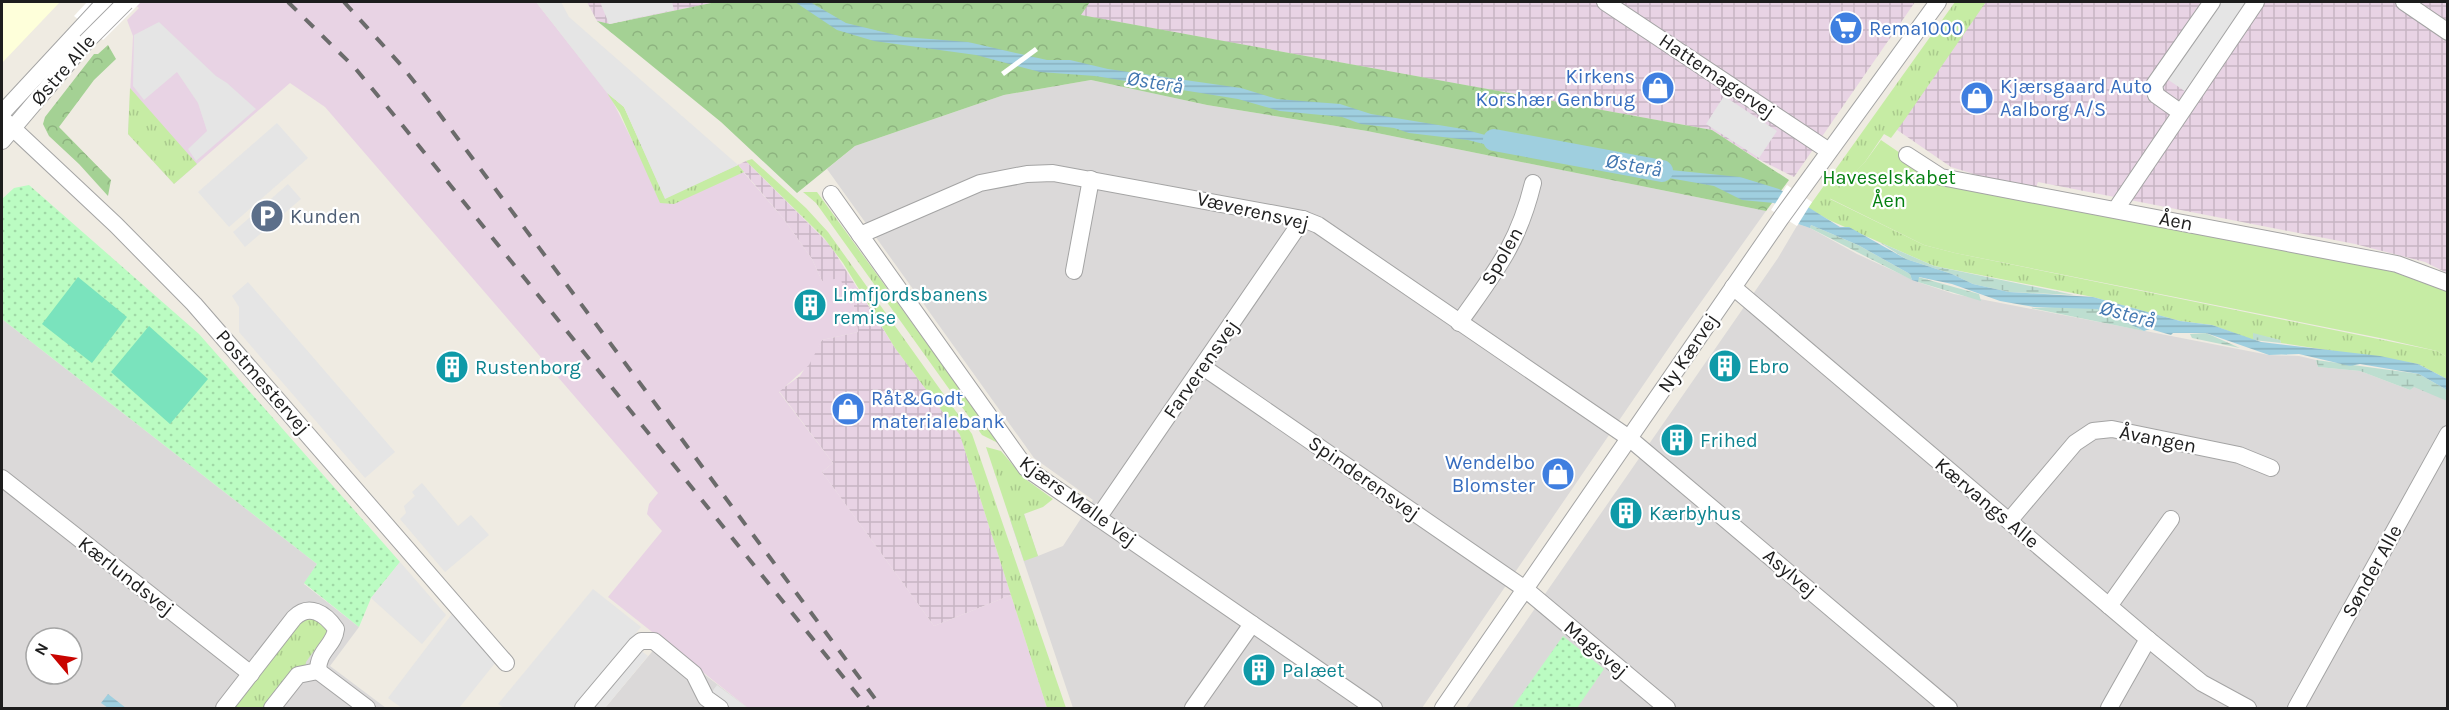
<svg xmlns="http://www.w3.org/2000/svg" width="2449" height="710" font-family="Karla,sans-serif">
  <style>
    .residential { fill: #dbd9d9; fill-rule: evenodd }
    .industrial { fill: url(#industrial-grid) }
    .education { fill: #feffda }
    .railway { fill: #e8d3e4 }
    .grass { fill: url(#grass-tufts) }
    .forest { fill: url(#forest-crowns) }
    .wetland { fill: url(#wetland-marsh) }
    .park { fill: url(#park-dots) }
    .garden { fill: #c6eca4 }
    .pitch { fill: #7ae3bd }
    .parking { fill: #e5e5e5 }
    .water { fill: url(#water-rules) }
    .pier { fill: #fff }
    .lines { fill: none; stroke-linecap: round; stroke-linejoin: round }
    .river { stroke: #9fcfdf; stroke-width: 22 }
    .minor-casing { stroke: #a4a4a4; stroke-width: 18 }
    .minor { stroke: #fff; stroke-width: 16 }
    .rail { stroke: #6b6b6b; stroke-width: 4; stroke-dasharray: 12 12; stroke-linecap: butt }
    .minor-bridge-casing { stroke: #a4a4a4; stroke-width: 18; stroke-linecap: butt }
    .minor-bridge { stroke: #fff; stroke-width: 16 }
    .labels { text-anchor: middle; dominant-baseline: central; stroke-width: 4.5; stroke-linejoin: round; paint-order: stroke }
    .shop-label { font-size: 20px; fill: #366cbe; stroke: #fff; text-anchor: start }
    .street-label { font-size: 20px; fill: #1d1d1d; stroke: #fff }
    .park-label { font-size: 20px; fill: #058012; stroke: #fff }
    .service-label { font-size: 20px; fill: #4e5e75; stroke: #fff; text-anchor: start }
    .culture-label { font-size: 20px; fill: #0d838f; stroke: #fff; text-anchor: start }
    .water-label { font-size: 21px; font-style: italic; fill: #4478b1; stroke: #fff }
  </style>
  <defs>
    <pattern id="industrial-grid" width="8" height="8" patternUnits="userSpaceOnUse" patternTransform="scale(1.5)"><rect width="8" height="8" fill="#e8d3e4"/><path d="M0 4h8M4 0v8" fill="none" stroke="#c7b5c3"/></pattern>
    <pattern id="grass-tufts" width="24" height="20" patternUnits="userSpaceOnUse" patternTransform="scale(1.5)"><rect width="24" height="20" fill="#c6eca4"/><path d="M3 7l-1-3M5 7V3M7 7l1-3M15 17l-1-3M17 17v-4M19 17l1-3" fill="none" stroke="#aaca8d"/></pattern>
    <pattern id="forest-crowns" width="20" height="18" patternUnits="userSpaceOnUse" patternTransform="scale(1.5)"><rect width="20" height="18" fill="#a4d194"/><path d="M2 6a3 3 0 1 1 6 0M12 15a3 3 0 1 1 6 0" fill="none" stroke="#8db37f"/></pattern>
    <pattern id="wetland-marsh" width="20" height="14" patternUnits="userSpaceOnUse" patternTransform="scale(1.5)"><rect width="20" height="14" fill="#bdded0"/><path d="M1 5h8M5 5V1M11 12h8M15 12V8" fill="none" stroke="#a2beb2"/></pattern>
    <pattern id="park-dots" width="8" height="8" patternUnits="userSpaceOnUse" patternTransform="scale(1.5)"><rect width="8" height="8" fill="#bbfcc2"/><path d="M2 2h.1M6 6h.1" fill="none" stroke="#a0d8a6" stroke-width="1.8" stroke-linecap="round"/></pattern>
    <pattern id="water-rules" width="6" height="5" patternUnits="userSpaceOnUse" patternTransform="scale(1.5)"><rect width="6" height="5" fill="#9fcfdf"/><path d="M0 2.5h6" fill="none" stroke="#88b1bf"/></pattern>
  </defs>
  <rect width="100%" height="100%" fill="#efebe2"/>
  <g class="residential">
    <path d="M1091 80 1207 105 1367 131 1766 211 1681 330 1422 708H1073L1010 520 1024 514 1038 556 1063 546 1093 500 1034 458 827 169 855 146 1004 95Z"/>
    <path d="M1798 224 1810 228 1857 254 1918 282 1954 294 2269 355 2299 356 2316 360 2318 367 2360 371 2410 390 2414 386 2427 390 2447 401V708H1466L1778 258Z"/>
    <path d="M2 319 317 564 304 584 359 627 330 666 386 708H2ZM36 638H72V674H36Z"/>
    <path d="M661 641 748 708H605Z"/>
  </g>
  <g class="industrial">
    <path d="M587 2H716L609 24 597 21Z"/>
    <path d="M1090 2H1915L1794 177 1754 157 1712 130 1080 15Z"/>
    <path d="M1966 2H2447V273L2425 262 2355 244 2038 182 2036 187 1993 180 1951 167 1884 121Z"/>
    <path d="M746 161 830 245 895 348 960 435 1011 595 934 626 822 472 833 463 779 391 800 376 822 340 858 332 853 301 845 302 822 281 812 259 783 218 738 165Z"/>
  </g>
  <path class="education" d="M2 2H60L2 63Z"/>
  <path class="railway" d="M131 2H536L610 96 633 142 739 167 783 218 812 259 822 281 841 278 845 302 853 301 858 332 822 340 809 365 779 392 833 463 822 472 934 626 1011 595 1047 708H748L608 597 662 531 647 514 649 504 658 493 325 107 290 83 174 184 128 134 133 36 127 20 139 8Z"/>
  <g class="grass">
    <path d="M1955 2H1986L1903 122 1891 138 1884 134 1865 162 1830 199 1924 245 1955 253 2437 351 2447 357V379L2418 364 2281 343 2280 340 2253 334V340L2212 325 2180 321 2093 297 1934 266 1829 220 1808 208Z"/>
    <path d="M130 88 197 164 174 184 128 134Z"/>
    <path d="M607 93 624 107 665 198 738 165 744 172 674 204 660 203 620 113Z"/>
    <path d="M752 159 806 208 828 232 972 434 1066 708H1047L960 435 895 348 843 263 824 238 746 161Z"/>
    <path d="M803 192H817L1000 444 982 435 816 203Z"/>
    <path d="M986 447 1001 451 1024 478 1053 499 1043 507 1024 514 1038 556 1024 561Z"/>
    <path d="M312 617 328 631 306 662 305 670 266 708H233L304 618Z"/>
  </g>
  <g class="forest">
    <path d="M716 2H1090L1081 15 1712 130 1789 180 1766 211 1367 131 1207 105 1091 80 1004 95 855 146 797 193 721 122 597 21 610 24Z"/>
    <path d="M108 45 116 59 94 80 59 127 111 180 108 196 79 164 49 136 43 124 45 117 94 54H98Z"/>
  </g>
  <g class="wetland">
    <path d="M1811 225 1858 245 1910 274 1912 280 1810 228Z"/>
    <path d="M1879 242 1934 266 2074 295 2009 292 1973 284 1952 274 1906 259Z"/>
    <path d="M1918 277 1979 294 1981 301 1918 282Z"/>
    <path d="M2078 306 2097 309 2144 331 2031 308Z"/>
    <path d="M2206 333 2240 348 2192 338 2190 334Z"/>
    <path d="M2253 333 2280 340 2281 343 2253 340Z"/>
    <path d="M2316 360 2419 374 2447 390V401L2414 387 2410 390 2360 371 2318 367Z"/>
  </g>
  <g class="park">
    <path d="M29 185 199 334 400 562 371 598 359 627 304 583 317 564 2 319V199L14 188Z"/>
    <path d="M1563 636 1604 669 1577 708H1512Z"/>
  </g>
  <path class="garden" d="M1881 140 1922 168 2398 273 2447 291V357L2437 351 2385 339 1955 253 1924 245 1829 198 1865 162Z"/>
  <g class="pitch">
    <path d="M78 277 127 317 92 363 42 324Z"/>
    <path d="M149 326 208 379 170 424 111 372Z"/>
  </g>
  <g class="parking">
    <path d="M536 2H561L569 17 738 165 665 199 624 107 607 93Z"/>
    <path d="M600 2H672L674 10 609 24Z"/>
    <path d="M2220 2H2249L2186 92 2167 79Z"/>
    <path d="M159 22 216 76 227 83 256 109 196 161 188 149 207 131 198 103 177 72 144 100 133 86 134 35Z"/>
    <path d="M1724 96 1777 131 1759 158 1706 124Z"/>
    <path d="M277 123 308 158 229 227 198 192Z"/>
    <path d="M288 184 301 199 245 247 233 232Z"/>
    <path d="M248 282 395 452 365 478 239 332V307L232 296Z"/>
    <path d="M422 483 458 526 471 515 489 535 445 572 400 519 406 513 404 506 415 496 412 492Z"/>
    <path d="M400 562 446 615 422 644 371 598Z"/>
    <path d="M593 589 641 627 574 708H504L498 704Z"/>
    <path d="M452 614 495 663 459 708H402L388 698Z"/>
    <path d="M640 650 648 656 605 708H592Z"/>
    <path d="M717 685 748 708H731L711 693Z"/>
  </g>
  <g class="water">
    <path d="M795 2H810L846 23 904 37 968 42 1047 60H1070L1108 69 1241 88 1277 99 1340 104 1371 114 1463 129 1530 147 1589 154 1631 166 1740 177 1779 189 1840 227H1849L1906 259 1952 274 1973 284 2009 292 2093 297 2180 321 2212 325 2261 342 2380 356 2418 364 2447 379V390L2419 374 2360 364 2350 366 2299 354 2269 355 2206 333H2173L2171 335 2150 329 2144 331 2097 309 2034 307 2000 301 1952 284 1919 277 1918 282 1912 280 1910 274 1858 245 1811 225 1810 228 1798 224 1793 216 1774 203 1742 200 1714 186 1669 178H1641L1592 165 1542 159 1468 140 1409 133 1394 128 1361 124 1342 117 1280 111 1238 99 1095 76 1040 72 976 55 874 41 837 30Z"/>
    <path d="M108 694 126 708H108L101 703Z"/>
  </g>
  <g class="pier">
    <path d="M87 2H141L103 40 74 16Z"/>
    <path d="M1035 47 1038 51 1004 76 1001 72Z"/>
    <path d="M1787 185 1812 202 1797 226 1771 210Z"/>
  </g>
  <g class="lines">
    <path class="river" d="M1494 140 1662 171"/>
    <g class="minor-casing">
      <g id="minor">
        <path d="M1605 2 1829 151"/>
        <path d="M2404 2 2448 32"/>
        <path d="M2180 112 2156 95 2154 85 2212 2"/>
        <path d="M2 113 105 2"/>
        <path d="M2 118 116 225 194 304 506 663"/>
        <path d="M2 141 86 42"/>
        <path d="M1907 155 1941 177 2397 264 2448 283"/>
        <path d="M831 194 1026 468 1374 708"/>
        <path d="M2116 209 2256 2"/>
        <path d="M860 235 980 183 1027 174 1053 173 1303 219 1318 225 1629 438 1949 708"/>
        <path d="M1074 271 1091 179"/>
        <path d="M1733 287 2148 639 2202 683 2248 708"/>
        <path d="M1459 323C1495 272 1518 245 1533 183"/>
        <path d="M1203 367 1525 589 1667 708"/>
        <path d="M2 478 251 674"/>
        <path d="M1098 518 1303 219"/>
        <path d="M2009 521 2075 443 2093 431 2112 429 2239 455 2271 468"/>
        <path d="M2109 606 2171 519"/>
        <path d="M318 671 367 708"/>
        <path d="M224 708 294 618C309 603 325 613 336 629 334 646 318 650 318 671"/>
        <path d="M272 708 298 675 318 671"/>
        <path d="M583 708 636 645 641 641H654L694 674 706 698 720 708"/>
        <path d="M1193 708 1252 624"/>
        <path d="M1443 708 1781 218 1938 2"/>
        <path d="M2109 708 2148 639"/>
        <path d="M2296 708 2448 434"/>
      </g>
    </g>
    <use href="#minor" class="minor"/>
    <g class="rail">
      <path d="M288 2 355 68 403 126 868 708"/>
      <path d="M344 2 401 65 438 112 882 708"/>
    </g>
    <g class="minor-bridge-casing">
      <path id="minor-bridge" d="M86 42 126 2"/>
    </g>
    <use href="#minor-bridge" class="minor-bridge"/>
  </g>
  <defs>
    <g id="supermarket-disc" transform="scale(1.725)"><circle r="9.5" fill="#3f7fe0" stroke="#fff"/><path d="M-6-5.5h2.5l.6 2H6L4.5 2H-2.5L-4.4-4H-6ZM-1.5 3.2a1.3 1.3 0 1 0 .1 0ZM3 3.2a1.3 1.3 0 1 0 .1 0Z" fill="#fff"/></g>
    <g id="shop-disc" transform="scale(1.725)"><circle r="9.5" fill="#3f7fe0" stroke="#fff"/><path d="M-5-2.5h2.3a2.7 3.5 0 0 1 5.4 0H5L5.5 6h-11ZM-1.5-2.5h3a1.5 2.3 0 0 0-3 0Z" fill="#fff"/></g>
    <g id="parking-disc" transform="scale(1.725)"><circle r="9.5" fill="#5c6f8a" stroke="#fff"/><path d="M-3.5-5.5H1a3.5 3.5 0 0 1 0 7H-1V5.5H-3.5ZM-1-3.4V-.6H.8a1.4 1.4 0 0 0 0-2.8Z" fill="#fff"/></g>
    <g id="building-disc" transform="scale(1.725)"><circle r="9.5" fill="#0f9aa8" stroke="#fff"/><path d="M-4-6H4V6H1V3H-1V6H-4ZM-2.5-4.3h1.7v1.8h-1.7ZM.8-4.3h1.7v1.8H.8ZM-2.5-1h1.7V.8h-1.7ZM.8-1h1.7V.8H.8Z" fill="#fff"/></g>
  </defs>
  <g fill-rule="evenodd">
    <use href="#supermarket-disc" x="1846" y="28"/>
    <use href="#shop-disc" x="1658" y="88"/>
    <use href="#shop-disc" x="1977" y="98"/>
    <use href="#parking-disc" x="267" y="216"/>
    <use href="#building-disc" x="810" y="305"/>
    <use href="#building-disc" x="1725" y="366"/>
    <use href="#building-disc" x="452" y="367"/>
    <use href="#shop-disc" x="848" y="409"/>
    <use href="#building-disc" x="1677" y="440"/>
    <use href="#shop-disc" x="1558" y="474"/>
    <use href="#building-disc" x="1626" y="513"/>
    <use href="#building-disc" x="1259" y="670"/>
  </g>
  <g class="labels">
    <g class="shop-label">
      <text x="1869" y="28">Rema1000</text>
      <text x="1635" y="76" text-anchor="end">Kirkens<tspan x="1635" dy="23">Korshær Genbrug</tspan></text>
      <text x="2000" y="86">Kjærsgaard Auto<tspan x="2000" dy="23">Aalborg A/S</tspan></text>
      <text x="871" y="398">Råt&amp;Godt<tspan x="871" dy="23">materialebank</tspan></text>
      <text x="1535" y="462" text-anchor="end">Wendelbo<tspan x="1535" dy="23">Blomster</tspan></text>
    </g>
    <g class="street-label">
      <text transform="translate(63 70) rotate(-49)">Østre Alle</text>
      <text transform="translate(1717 76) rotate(34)">Hattemagervej</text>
      <text transform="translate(1253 211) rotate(13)">Væverensvej</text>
      <text transform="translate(2176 221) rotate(11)">Åen</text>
      <text transform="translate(1502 256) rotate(-60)">Spolen</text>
      <text transform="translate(1688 353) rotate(-56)">Ny Kærvej</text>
      <text transform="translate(1201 369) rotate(-55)">Farverensvej</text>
      <text transform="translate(263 382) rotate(49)">Postmestervej</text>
      <text transform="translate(2158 439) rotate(11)">Åvangen</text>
      <text transform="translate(1364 478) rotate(35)">Spinderensvej</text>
      <text transform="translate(1078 501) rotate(36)">Kjærs Mølle Vej</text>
      <text transform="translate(1987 503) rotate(40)">Kærvangs Alle</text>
      <text transform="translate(2372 571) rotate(-61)">Sønder Alle</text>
      <text transform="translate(1790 573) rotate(40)">Asylvej</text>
      <text transform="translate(126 576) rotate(38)">Kærlundsvej</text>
      <text transform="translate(1596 649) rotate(40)">Magsvej</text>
    </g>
    <g class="park-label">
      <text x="1889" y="177">Haveselskabet<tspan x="1889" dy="23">Åen</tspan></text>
    </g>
    <g class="service-label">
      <text x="290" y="216">Kunden</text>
    </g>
    <g class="culture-label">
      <text x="833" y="294">Limfjordsbanens<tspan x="833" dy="23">remise</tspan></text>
      <text x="1748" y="366">Ebro</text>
      <text x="475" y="367">Rustenborg</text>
      <text x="1700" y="440">Frihed</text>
      <text x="1649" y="513">Kærbyhus</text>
      <text x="1282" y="670">Palæet</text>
    </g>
    <g class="water-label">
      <text transform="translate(1155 82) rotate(9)">Østerå</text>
      <text transform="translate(1634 165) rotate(10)">Østerå</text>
      <text transform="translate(2128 314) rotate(15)">Østerå</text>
    </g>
  </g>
  <rect width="2449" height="710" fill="none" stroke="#1d1d1d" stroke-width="6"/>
  <g transform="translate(54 656) rotate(299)"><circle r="28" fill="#ffffff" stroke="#a5a5a5" stroke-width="1.5"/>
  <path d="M0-4.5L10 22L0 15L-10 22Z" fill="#c90400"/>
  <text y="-9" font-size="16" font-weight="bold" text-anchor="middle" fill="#1d1d1d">N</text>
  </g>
</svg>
